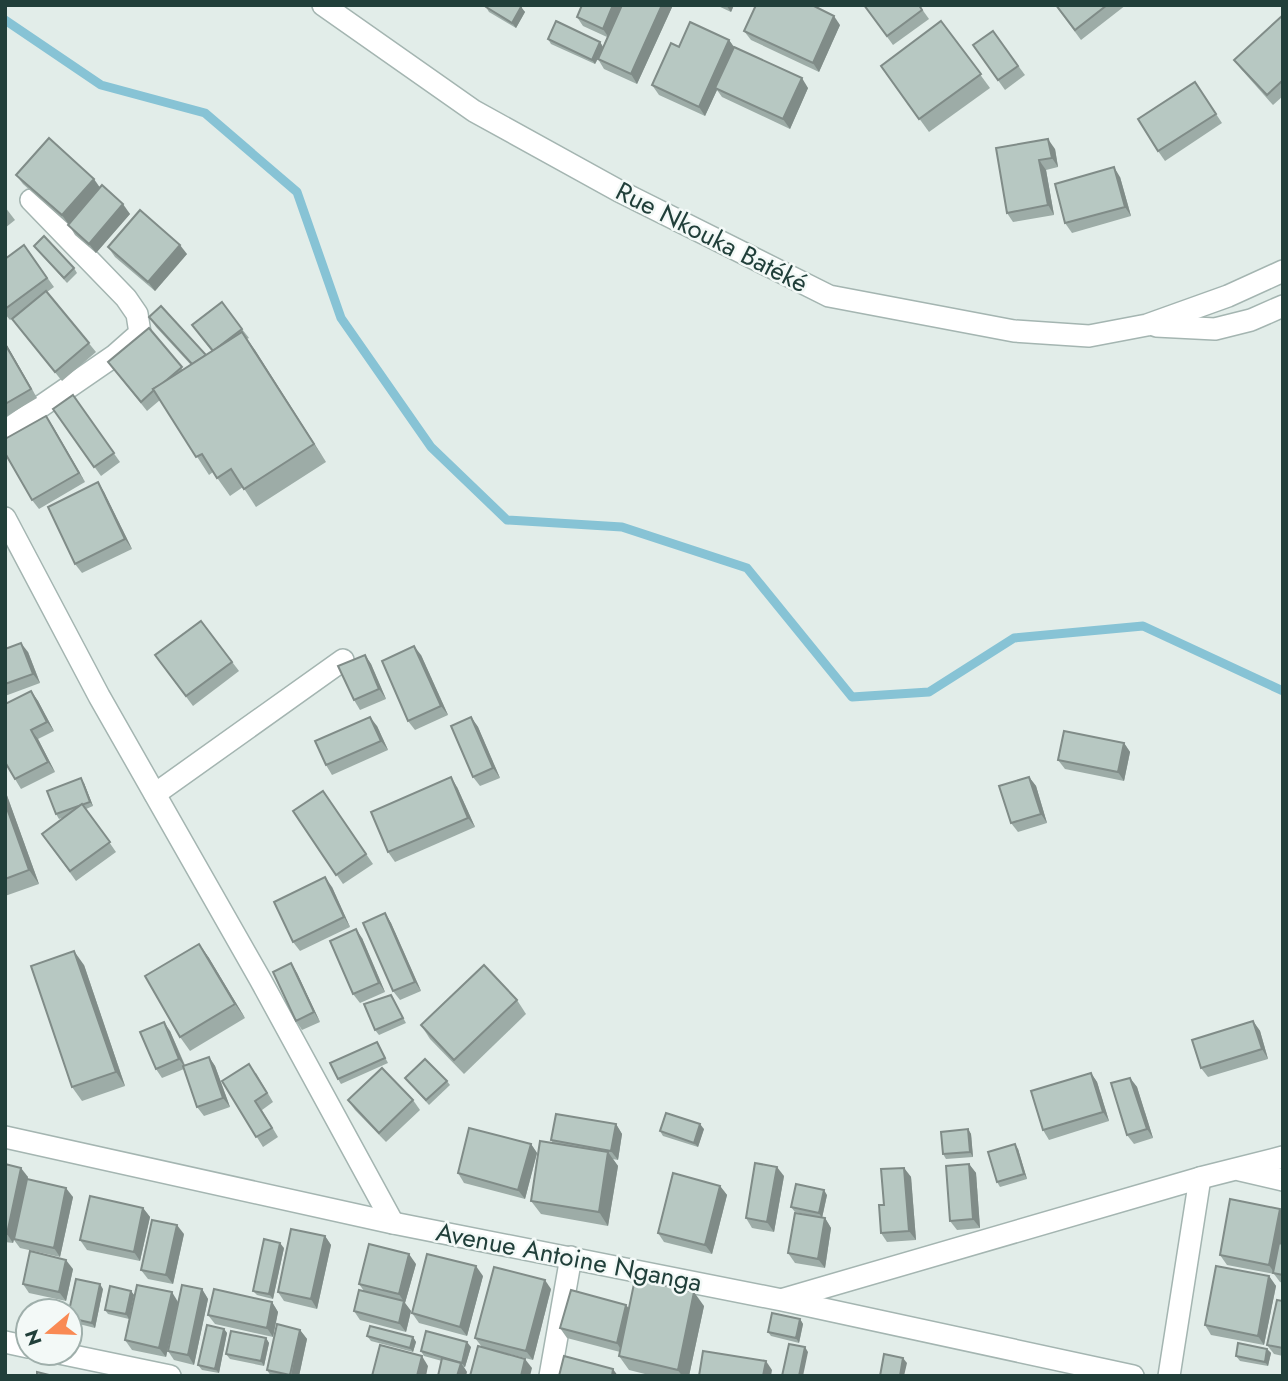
<svg xmlns="http://www.w3.org/2000/svg" width="1288" height="1381" font-family="Jost,sans-serif">
  <style>
    .lines { fill: none; stroke-linecap: round; stroke-linejoin: round }
    .stream { stroke: #87c3d5; stroke-width: 9 }
    .minor-casing { stroke: #a4b5b1; stroke-width: 24 }
    .minor { stroke: #fff; stroke-width: 21 }
    .wall { fill: #9daca7 }
    .shaded-wall { fill: #808c88 }
    .building { fill: #b7c8c2; stroke: #808c88; stroke-width: 2 }
    .labels { text-anchor: middle; dominant-baseline: central; stroke-width: 5; stroke-linejoin: round; paint-order: stroke }
    .street-label { font-size: 26px; fill: #213f3a; stroke: #f3f9f7 }
  </style>
  <rect width="100%" height="100%" fill="#e2ede9"/>
  <g class="lines">
    <path class="stream" d="M5 20 101 85 205 113 297 192 341 318 431 447 507 520 622 527 747 568 852 697 929 692 1014 638 1143 626 1283 691"/>
    <g class="minor-casing">
      <g id="minor">
        <path d="M323 5 474 111 619 191 829 296 1014 331 1089 336 1147 325 1228 296 1283 271"/>
        <path d="M1156 326 1215 329 1251 320 1283 306"/>
        <path d="M5 431 114 356 140 333 137 314 126 298 31 200"/>
        <path d="M5 518 99 696 260 979 393 1223"/>
        <path d="M155 794 343 660"/>
        <path d="M5 1137 393 1223 782 1300 1133 1376"/>
        <path d="M1240 1170 1283 1180"/>
        <path d="M784 1299 1200 1178 1283 1157"/>
        <path d="M5 1342 28 1347"/>
        <path d="M59 1353 170 1376"/>
        <path d="M550 1376 571 1257"/>
        <path d="M1169 1376 1200 1178"/>
      </g>
    </g>
    <use href="#minor" class="minor"/>
  </g>
  <g class="wall">
    <path d="M582 5H673L637 84 604 69 598 59 595 64 551 44 548 39 600 42 603 47 607 37 583 26 577 17Z"/>
    <path d="M716 5H734L731 12Z"/>
    <path d="M864 5H919L929 19 893 45Z"/>
    <path d="M1055 5H1126L1081 40Z"/>
    <path d="M486 7H521L525 12 516 28 489 12Z"/>
    <path d="M1283 15V96L1273 105 1241 69 1234 60Z"/>
    <path d="M941 21 990 88 929 132 881 66Z"/>
    <path d="M840 25 819 72 751 40 744 31Z"/>
    <path d="M993 31 1025 75 1005 90 973 45Z"/>
    <path d="M729 40 734 47 808 88 790 129 722 97 717 90 705 116 659 95 652 85 679 47Z"/>
    <path d="M1195 82 1222 123 1165 161 1158 151Z"/>
    <path d="M996 148 1055 149 1058 167 1046 170 1054 215 1013 222 1007 213Z"/>
    <path d="M16 175 100 188 130 214 96 253 75 235 69 225 23 184Z"/>
    <path d="M1120 177 1131 216 1072 233 1065 223Z"/>
    <path d="M5 207 15 220 5 228Z"/>
    <path d="M24 245 54 287 47 292 96 352 62 381 12 319 27 307 10 320 5 314V259Z"/>
    <path d="M34 246 74 268 77 273 67 283Z"/>
    <path d="M108 247 187 254 155 291 115 257Z"/>
    <path d="M149 317 206 355 212 351 192 325 242 329 249 338 247 339 326 462 256 507 243 487 230 496 213 472 209 475 160 400 147 411 108 362 149 328 183 370 191 365 156 327Z"/>
    <path d="M5 342 37 398 5 417Z"/>
    <path d="M73 395 120 462 101 476 53 409Z"/>
    <path d="M52 425 85 482 39 509 32 500Z"/>
    <path d="M98 482 104 492 132 549 82 573 75 564Z"/>
    <path d="M201 621 239 671 193 706 155 655Z"/>
    <path d="M5 649 28 652 40 683 5 696Z"/>
    <path d="M365 655 371 664 386 699 360 710 354 700Z"/>
    <path d="M421 655 448 715 415 730 408 721Z"/>
    <path d="M31 691 38 701 54 731 38 739 55 772 21 789 15 779Z"/>
    <path d="M471 717 478 727 500 778 480 786 473 777Z"/>
    <path d="M377 726 388 750 332 775 326 765Z"/>
    <path d="M1124 743 1130 752 1124 781 1065 769 1058 760Z"/>
    <path d="M1029 777 1036 786 1047 823 1018 832 1011 823Z"/>
    <path d="M84 783 93 806 86 809 116 852 76 881 42 834 65 817 59 819 56 814Z"/>
    <path d="M457 787 475 827 395 862 388 852Z"/>
    <path d="M5 790 39 884 5 896Z"/>
    <path d="M323 791 373 864 343 884 293 811Z"/>
    <path d="M332 887 350 927 300 951 293 942Z"/>
    <path d="M385 913 391 923 421 991 400 1000 393 991Z"/>
    <path d="M362 938 385 992 360 1003 353 994Z"/>
    <path d="M199 944 209 958 245 1018 190 1051 180 1037Z"/>
    <path d="M291 963 297 973 320 1022 302 1030 296 1021Z"/>
    <path d="M84 965 125 1086 82 1101 72 1087Z"/>
    <path d="M391 995 406 1023 379 1035 375 1030Z"/>
    <path d="M517 1000 526 1014 464 1074 430 1039 421 1025Z"/>
    <path d="M1253 1021 1260 1031 1268 1059 1208 1077 1201 1068Z"/>
    <path d="M170 1031 185 1065 209 1057 215 1066 230 1107 204 1116 197 1107 184 1069 162 1078 156 1069Z"/>
    <path d="M377 1042 388 1063 341 1084 338 1079Z"/>
    <path d="M256 1073 273 1102 262 1110 278 1137 263 1147 222 1081Z"/>
    <path d="M1091 1073 1097 1082 1109 1121 1049 1140 1043 1130Z"/>
    <path d="M405 1078 447 1081 450 1085 429 1105Z"/>
    <path d="M1130 1078 1137 1087 1153 1138 1134 1144 1127 1135Z"/>
    <path d="M348 1100H413L420 1110 386 1142 355 1110Z"/>
    <path d="M616 1124 622 1134 618 1160 613 1159 618 1166 608 1226 541 1214 531 1201 553 1143 551 1140Z"/>
    <path d="M704 1129 698 1147 663 1136 660 1131Z"/>
    <path d="M968 1129 971 1134 973 1157 946 1159 943 1154Z"/>
    <path d="M531 1144 537 1153 525 1199 464 1183 458 1173Z"/>
    <path d="M1018 1149 1027 1179 1000 1187 997 1182Z"/>
    <path d="M5 1164 28 1177 27 1179 73 1197 60 1257 20 1248 14 1240 13 1243 5 1242Z"/>
    <path d="M969 1164 976 1173 980 1228 957 1230 950 1221Z"/>
    <path d="M904 1168 911 1177 916 1240 887 1242 881 1233 884 1205Z"/>
    <path d="M784 1176 774 1232 752 1228 746 1218Z"/>
    <path d="M720 1186 727 1195 712 1254 664 1242 658 1233Z"/>
    <path d="M827 1195 822 1218 795 1212 791 1207Z"/>
    <path d="M143 1208 150 1217 140 1261 87 1250 80 1240Z"/>
    <path d="M1280 1209 1283 1213V1235L1281 1244H1283V1283L1280 1282 1274 1274 1227 1265 1220 1255Z"/>
    <path d="M825 1218 831 1228 825 1268 795 1263 788 1253Z"/>
    <path d="M184 1234 173 1284 148 1279 141 1270Z"/>
    <path d="M325 1236 331 1245 317 1309 284 1301 278 1292Z"/>
    <path d="M284 1248 273 1299 257 1295 253 1291Z"/>
    <path d="M416 1264 405 1303 411 1311 406 1332 360 1320 354 1311 364 1291 359 1284Z"/>
    <path d="M73 1269 66 1301 29 1293 23 1284Z"/>
    <path d="M483 1276 467 1336 419 1323 412 1313Z"/>
    <path d="M1269 1276 1276 1286 1264 1345 1211 1335 1205 1325Z"/>
    <path d="M103 1289 95 1328 71 1322 70 1311Z"/>
    <path d="M202 1289 208 1299 194 1365 174 1360 168 1351Z"/>
    <path d="M551 1289 533 1360 482 1347 475 1338Z"/>
    <path d="M131 1291 134 1295 129 1319 108 1314 105 1310Z"/>
    <path d="M1283 1301V1356L1274 1354 1267 1345Z"/>
    <path d="M178 1302 166 1357 132 1350 125 1340Z"/>
    <path d="M272 1302 278 1312 273 1337 215 1324 208 1315Z"/>
    <path d="M626 1305 629 1309 704 1306 689 1376H653L629 1370 619 1356 620 1352 567 1338 560 1328Z"/>
    <path d="M800 1319 803 1324 799 1343 771 1336 768 1332Z"/>
    <path d="M224 1329 227 1333 219 1373 202 1370 198 1365Z"/>
    <path d="M300 1330 307 1339 299 1376H271L267 1370Z"/>
    <path d="M367 1336 413 1337 416 1342 413 1352 371 1341Z"/>
    <path d="M266 1338 269 1343 264 1366 230 1359 226 1354Z"/>
    <path d="M471 1347 465 1367H464L467 1372 442 1361 424 1356 421 1351Z"/>
    <path d="M1267 1349 1271 1353 1268 1366 1240 1361 1236 1356Z"/>
  </g>
  <g class="shaded-wall">
    <path d="M613 5H624L609 38 603 29Z"/>
    <path d="M662 5H673L637 84 631 74Z"/>
    <path d="M726 5H734L731 12Z"/>
    <path d="M521 7 525 12 516 28 512 23Z"/>
    <path d="M834 16 840 25 819 72 813 63Z"/>
    <path d="M729 40 736 50 715 88 717 90 705 116 699 107Z"/>
    <path d="M600 42 603 47 595 64 592 60Z"/>
    <path d="M802 78 808 88 790 129 783 119Z"/>
    <path d="M1048 139 1055 149 1058 167 1052 158Z"/>
    <path d="M1039 160 1046 170 1054 215 1048 205Z"/>
    <path d="M1114 167 1120 177 1131 216 1125 207Z"/>
    <path d="M94 179 101 189 69 225 62 215Z"/>
    <path d="M123 204 130 214 96 253 89 244Z"/>
    <path d="M180 245 187 254 155 291 148 282Z"/>
    <path d="M242 332 255 350 326 462 314 444Z"/>
    <path d="M5 342 37 398 5 344Z"/>
    <path d="M46 416 52 425 85 482 79 473Z"/>
    <path d="M98 482 104 492 132 549 125 539Z"/>
    <path d="M21 643 28 652 40 683 33 674Z"/>
    <path d="M414 646 421 655 448 715 441 706Z"/>
    <path d="M365 655 371 664 386 699 379 689Z"/>
    <path d="M31 691 38 701 54 731 47 722Z"/>
    <path d="M370 717 377 726 388 750 381 741Z"/>
    <path d="M471 717 478 727 500 778 493 768Z"/>
    <path d="M31 730 38 739 55 772 48 762Z"/>
    <path d="M1124 743 1130 752 1124 781 1118 772Z"/>
    <path d="M451 777 457 787 475 827 468 818Z"/>
    <path d="M1029 777 1036 786 1047 823 1041 814Z"/>
    <path d="M81 778 84 783 93 806 90 802Z"/>
    <path d="M5 790 39 884 29 870 5 803Z"/>
    <path d="M325 877 332 887 350 927 344 917Z"/>
    <path d="M385 913 391 923 421 991 415 982Z"/>
    <path d="M356 929 362 938 385 992 379 983Z"/>
    <path d="M199 944 209 958 245 1018 235 1004Z"/>
    <path d="M74 951 84 965 125 1086 116 1072Z"/>
    <path d="M291 963 297 973 320 1022 314 1012Z"/>
    <path d="M1253 1021 1260 1031 1268 1059 1262 1049Z"/>
    <path d="M164 1022 170 1031 186 1069 179 1059Z"/>
    <path d="M209 1057 215 1066 230 1107 223 1098Z"/>
    <path d="M1091 1073 1097 1082 1109 1121 1103 1112Z"/>
    <path d="M1130 1078 1137 1087 1153 1138 1147 1129Z"/>
    <path d="M616 1124 622 1134 618 1160 611 1151Z"/>
    <path d="M700 1124 704 1129 698 1147 694 1143Z"/>
    <path d="M968 1129 971 1134 973 1157 970 1152Z"/>
    <path d="M531 1144 537 1153 525 1199 518 1190Z"/>
    <path d="M1015 1144 1018 1149 1027 1179 1024 1174Z"/>
    <path d="M608 1152 618 1166 608 1226 599 1212Z"/>
    <path d="M969 1164 976 1173 980 1228 973 1219Z"/>
    <path d="M777 1167 784 1176 774 1232 767 1222Z"/>
    <path d="M21 1168 28 1177 13 1243 7 1234Z"/>
    <path d="M904 1168 911 1177 916 1240 909 1231Z"/>
    <path d="M720 1186 727 1195 712 1254 705 1245Z"/>
    <path d="M66 1188 73 1197 60 1257 54 1248Z"/>
    <path d="M824 1190 827 1195 822 1218 819 1213Z"/>
    <path d="M143 1208 150 1217 140 1261 134 1252Z"/>
    <path d="M1280 1209 1283 1213V1235L1275 1274 1269 1265Z"/>
    <path d="M825 1218 831 1228 825 1268 818 1259Z"/>
    <path d="M177 1225 184 1234 173 1284 166 1275Z"/>
    <path d="M325 1236 331 1245 317 1309 311 1299Z"/>
    <path d="M280 1243 284 1248 273 1299 269 1294Z"/>
    <path d="M409 1254 416 1264 405 1303 411 1311 406 1332 399 1323 404 1302 399 1294Z"/>
    <path d="M66 1260 73 1269 66 1301 59 1292Z"/>
    <path d="M476 1266 483 1276 467 1336 460 1327Z"/>
    <path d="M1269 1276 1276 1286 1264 1345 1258 1336Z"/>
    <path d="M545 1280 551 1289 533 1360 526 1351Z"/>
    <path d="M100 1284 103 1289 95 1328 92 1323Z"/>
    <path d="M202 1289 208 1299 194 1365 188 1355Z"/>
    <path d="M131 1291 134 1295 129 1319 126 1314Z"/>
    <path d="M172 1292 178 1302 166 1357 159 1348Z"/>
    <path d="M694 1292 704 1306 689 1376H682L678 1370Z"/>
    <path d="M272 1302 278 1312 273 1337 267 1328Z"/>
    <path d="M626 1305 633 1314 623 1353 617 1343Z"/>
    <path d="M800 1319 803 1324 799 1343 796 1338Z"/>
    <path d="M224 1329 227 1333 219 1373 215 1369Z"/>
    <path d="M300 1330 307 1339 299 1376H291Z"/>
    <path d="M413 1337 416 1342 413 1352 410 1348Z"/>
    <path d="M266 1338 269 1343 264 1366 261 1361Z"/>
    <path d="M467 1342 471 1347 465 1367 462 1363Z"/>
    <path d="M805 1347 808 1352 803 1376H799Z"/>
    <path d="M1267 1349 1271 1353 1268 1366 1265 1362Z"/>
    <path d="M422 1356 428 1366 426 1376H417Z"/>
    <path d="M903 1358 907 1363 904 1376H900Z"/>
    <path d="M525 1359 532 1368 530 1376H521Z"/>
    <path d="M766 1361 772 1370 771 1376H763Z"/>
    <path d="M461 1363 467 1372 466 1376H457Z"/>
    <path d="M613 1369 618 1376H612Z"/>
  </g>
  <g class="building">
    <path d="M487 5H518L521 7 512 23 486 7Z"/>
    <path d="M582 5H613L603 29 577 17Z"/>
    <path d="M622 5H662L631 74 598 59Z"/>
    <path d="M756 5H812L834 16 813 63 744 31Z"/>
    <path d="M864 5H919L922 10 887 36Z"/>
    <path d="M1056 5H1107L1075 30Z"/>
    <path d="M1283 15V80L1267 95 1234 60Z"/>
    <path d="M556 21 600 42 592 60 548 39Z"/>
    <path d="M941 21 981 74 919 119 881 66Z"/>
    <path d="M690 22 729 40 699 107 652 85 671 43 679 47Z"/>
    <path d="M993 31 1018 66 998 80 973 45Z"/>
    <path d="M734 47 802 78 783 119 715 88Z"/>
    <path d="M1195 82 1216 114 1158 151 1138 119Z"/>
    <path d="M49 138 94 179 62 215 16 175Z"/>
    <path d="M1048 139 1052 158 1039 160 1048 205 1007 213 996 148Z"/>
    <path d="M1114 167 1125 207 1065 223 1055 184Z"/>
    <path d="M102 185 123 204 89 244 68 225Z"/>
    <path d="M140 210 180 245 148 282 108 247Z"/>
    <path d="M44 236 74 268 64 278 34 246Z"/>
    <path d="M24 245 47 278 5 309V259Z"/>
    <path d="M46 291 89 343 55 372 12 319Z"/>
    <path d="M222 302 242 329 213 351 192 325Z"/>
    <path d="M161 306 206 355 192 364 149 317Z"/>
    <path d="M149 328 182 367 162 384 153 389 154 390 141 402 108 362Z"/>
    <path d="M242 332 314 444 244 489 231 469 217 478 202 454 196 457 153 389Z"/>
    <path d="M5 344 31 389 5 404Z"/>
    <path d="M73 395 114 453 94 467 53 409Z"/>
    <path d="M46 416 79 473 32 500 5 453V439Z"/>
    <path d="M98 482 125 539 75 564 48 507Z"/>
    <path d="M201 621 232 662 186 696 155 655Z"/>
    <path d="M21 643 33 674 5 684V649Z"/>
    <path d="M414 646 441 706 408 721 382 661Z"/>
    <path d="M365 655 379 689 354 700 338 666Z"/>
    <path d="M31 691 47 722 31 730 48 762 15 779 5 762V704Z"/>
    <path d="M370 717 381 741 326 765 315 741Z"/>
    <path d="M471 717 493 768 473 777 451 726Z"/>
    <path d="M1064 731 1124 743 1118 772 1058 760Z"/>
    <path d="M451 777 468 818 388 852 371 812Z"/>
    <path d="M1029 777 1041 814 1011 823 999 786Z"/>
    <path d="M81 778 90 802 56 814 47 791Z"/>
    <path d="M323 791 366 854 336 875 293 811Z"/>
    <path d="M5 803 29 870 5 879Z"/>
    <path d="M82 804 110 842 70 871 42 834Z"/>
    <path d="M325 877 344 917 293 942 274 902Z"/>
    <path d="M385 913 415 982 393 991 363 923Z"/>
    <path d="M356 929 379 983 353 994 330 941Z"/>
    <path d="M199 944 235 1004 180 1037 145 976Z"/>
    <path d="M74 951 116 1072 72 1087 31 966Z"/>
    <path d="M291 963 314 1012 296 1021 273 972Z"/>
    <path d="M484 965 517 1000 454 1060 421 1025Z"/>
    <path d="M391 995 403 1018 375 1030 364 1004Z"/>
    <path d="M1253 1021 1262 1049 1201 1068 1192 1040Z"/>
    <path d="M164 1022 179 1059 156 1069 140 1032Z"/>
    <path d="M377 1042 385 1058 338 1079 330 1063Z"/>
    <path d="M209 1057 223 1098 197 1107 183 1066Z"/>
    <path d="M425 1059 447 1081 426 1100 405 1078Z"/>
    <path d="M249 1064 267 1093 255 1101 272 1128 256 1137 222 1081Z"/>
    <path d="M382 1068 413 1100 379 1133 348 1100Z"/>
    <path d="M1091 1073 1103 1112 1043 1130 1031 1091Z"/>
    <path d="M1130 1078 1147 1129 1127 1135 1111 1083Z"/>
    <path d="M666 1113 700 1124 694 1143 660 1131Z"/>
    <path d="M556 1114 616 1124 611 1151 551 1140Z"/>
    <path d="M469 1128 531 1144 518 1190 458 1173Z"/>
    <path d="M968 1129 970 1152 943 1154 941 1132Z"/>
    <path d="M540 1141 608 1152 599 1212 531 1201Z"/>
    <path d="M1015 1144 1024 1174 997 1182 988 1152Z"/>
    <path d="M755 1163 777 1167 767 1222 746 1218Z"/>
    <path d="M5 1164 21 1168 7 1234H5Z"/>
    <path d="M969 1164 973 1219 950 1221 946 1166Z"/>
    <path d="M904 1168 909 1231 881 1233 879 1205H884L881 1169Z"/>
    <path d="M673 1173 720 1186 705 1245 658 1233Z"/>
    <path d="M27 1179 66 1188 54 1248 14 1239Z"/>
    <path d="M796 1184 824 1190 819 1213 791 1207Z"/>
    <path d="M90 1196 143 1208 134 1252 80 1240Z"/>
    <path d="M1230 1199 1280 1209 1269 1265 1220 1255Z"/>
    <path d="M795 1213 825 1218 818 1259 788 1253Z"/>
    <path d="M152 1220 177 1225 166 1275 141 1270Z"/>
    <path d="M291 1229 325 1236 311 1299 278 1292Z"/>
    <path d="M264 1239 280 1243 269 1294 253 1291Z"/>
    <path d="M1279 1243 1283 1244V1275L1273 1273Z"/>
    <path d="M369 1244 409 1254 399 1294 359 1284Z"/>
    <path d="M30 1251 66 1260 59 1292 23 1284Z"/>
    <path d="M427 1254 476 1266 460 1327 412 1313Z"/>
    <path d="M1216 1266 1269 1276 1258 1336 1205 1325Z"/>
    <path d="M494 1267 545 1280 526 1351 475 1338Z"/>
    <path d="M76 1279 100 1284 92 1323 70 1318V1311H69Z"/>
    <path d="M635 1279 694 1292 678 1370 619 1356Z"/>
    <path d="M137 1285 172 1292 159 1348 125 1340Z"/>
    <path d="M182 1285 202 1289 188 1355 168 1351Z"/>
    <path d="M110 1286 131 1291 126 1314 105 1310Z"/>
    <path d="M214 1289 272 1302 267 1328 208 1315Z"/>
    <path d="M359 1290 404 1301 399 1323 354 1311Z"/>
    <path d="M571 1290 626 1305 617 1343 560 1328Z"/>
    <path d="M1277 1300 1283 1301V1348L1267 1345Z"/>
    <path d="M772 1313 800 1319 796 1338 768 1332Z"/>
    <path d="M277 1324 300 1330 290 1375 267 1370Z"/>
    <path d="M207 1325 224 1329 215 1369 198 1365Z"/>
    <path d="M370 1326 413 1337 410 1348 367 1336Z"/>
    <path d="M231 1331 266 1338 261 1361 226 1354Z"/>
    <path d="M426 1331 467 1342 462 1363 421 1351Z"/>
    <path d="M1238 1343 1267 1349 1265 1362 1236 1356Z"/>
    <path d="M789 1344 805 1347 799 1376H782Z"/>
    <path d="M380 1345 422 1356 417 1376H372Z"/>
    <path d="M478 1346 525 1359 521 1376H470Z"/>
    <path d="M703 1351 766 1361 763 1376H699Z"/>
    <path d="M884 1354 903 1358 900 1376H880Z"/>
    <path d="M564 1356 613 1369 612 1376H559Z"/>
    <path d="M442 1358 461 1363 457 1376H438Z"/>
    <path d="M37 1372 53 1376H37Z"/>
  </g>
  <g class="labels">
    <g class="street-label">
      <text transform="translate(712 237) rotate(27)">Rue Nkouka Batéké</text>
      <text transform="translate(569 1257) rotate(11)">Avenue Antoine Nganga</text>
    </g>
  </g>
  <rect width="1288" height="1381" fill="none" stroke="#213f3a" stroke-width="14"/>
  <g transform="translate(49 1332) rotate(251)"><circle r="33" fill="#f3f9f7" stroke="#9fafab" stroke-width="2"/>
  <path d="M0-5L12 26L0 18L-12 26Z" fill="#f98a54"/>
  <text y="-10" font-size="19" font-weight="bold" text-anchor="middle" fill="#213f3a">N</text>
  </g>
</svg>
